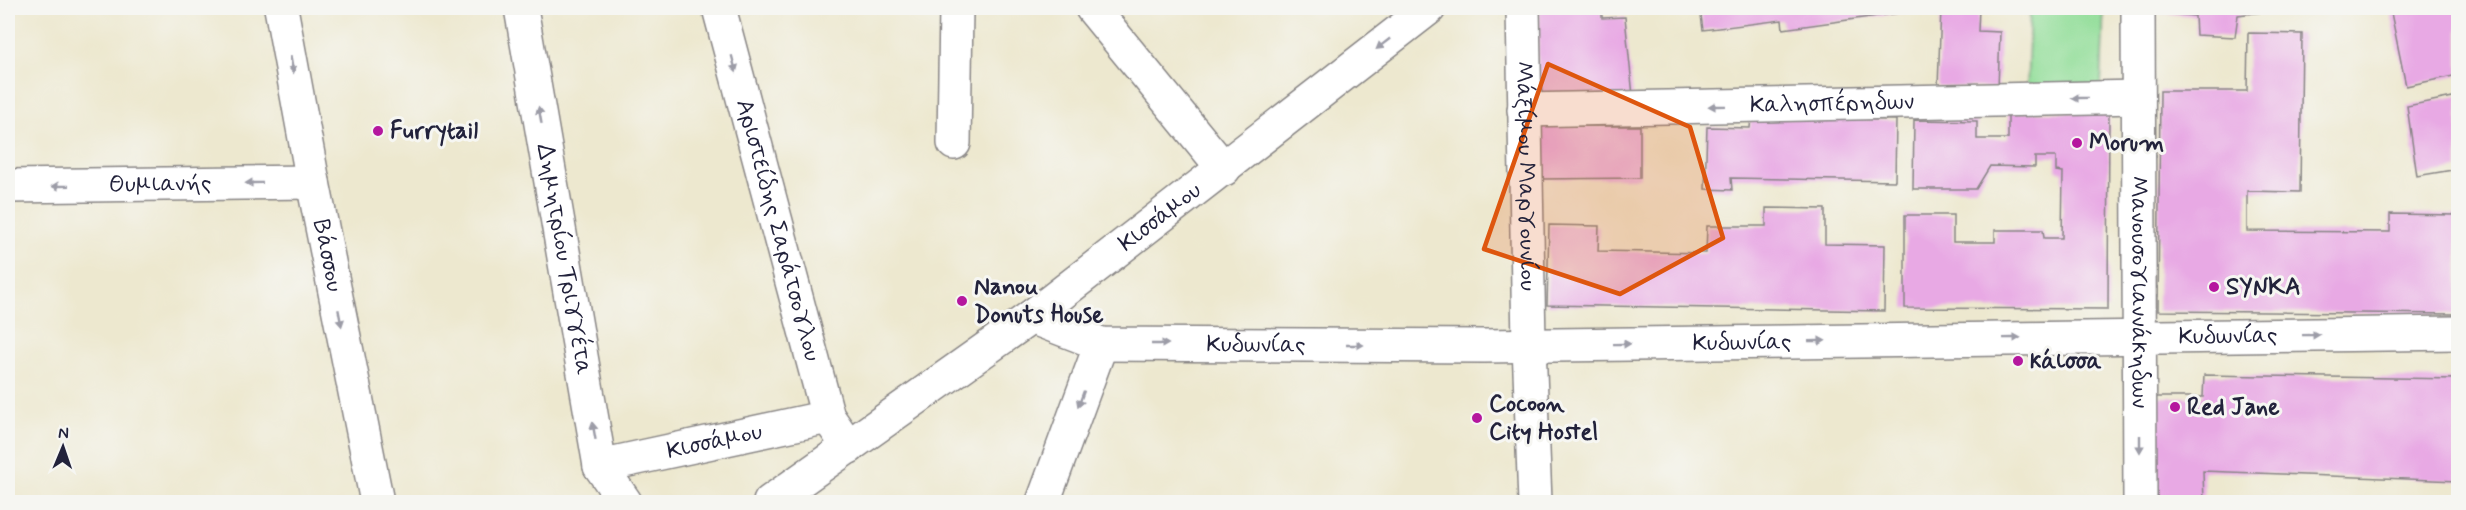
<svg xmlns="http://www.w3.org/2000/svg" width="2466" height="510" font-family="Mynerve,sans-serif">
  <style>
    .green { fill: #93de9a; stroke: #5a806a; stroke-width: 1.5 }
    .building { fill: #e8a9e4 }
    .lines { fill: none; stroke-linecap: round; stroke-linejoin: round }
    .minor-casing { stroke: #888585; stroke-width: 36 }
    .major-casing { stroke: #888585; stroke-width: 36 }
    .minor { stroke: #fff; stroke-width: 33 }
    .major { stroke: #fff; stroke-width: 33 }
    .oneway { fill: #9c9ca7 }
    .marked { fill: #de560e; fill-opacity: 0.2; stroke: #de560e; stroke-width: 4.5; stroke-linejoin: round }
    .poi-dot { fill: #b5179e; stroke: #f6f6f2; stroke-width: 2 }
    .labels { text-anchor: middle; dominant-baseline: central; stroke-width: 6; stroke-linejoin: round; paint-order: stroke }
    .street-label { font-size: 24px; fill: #22223b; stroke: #f6f6f2 }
    .poi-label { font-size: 24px; font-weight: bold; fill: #22223b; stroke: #f6f6f2; text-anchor: start }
  </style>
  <rect width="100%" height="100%" fill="#f6f6f2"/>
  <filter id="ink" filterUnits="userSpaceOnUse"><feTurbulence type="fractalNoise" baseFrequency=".0167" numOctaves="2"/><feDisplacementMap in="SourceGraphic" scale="12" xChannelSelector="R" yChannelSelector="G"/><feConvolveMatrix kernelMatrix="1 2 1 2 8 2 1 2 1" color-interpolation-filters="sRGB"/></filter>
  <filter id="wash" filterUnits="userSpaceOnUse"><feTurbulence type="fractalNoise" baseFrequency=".008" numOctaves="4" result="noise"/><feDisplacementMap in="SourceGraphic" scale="24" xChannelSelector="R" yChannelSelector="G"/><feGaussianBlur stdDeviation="1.35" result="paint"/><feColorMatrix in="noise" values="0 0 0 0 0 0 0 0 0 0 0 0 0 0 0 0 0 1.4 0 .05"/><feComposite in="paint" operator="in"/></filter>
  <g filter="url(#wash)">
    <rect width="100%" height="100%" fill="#ede8cf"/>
    <path class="green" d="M2030 8H2104L2101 88H2027Z"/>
    <g id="blocks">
      <g class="building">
        <path d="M1540 8H1602V18L1625 17 1633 96H1536Z"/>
        <path d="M1700 8H1905L1906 12 1783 29 1782 20 1703 30Z"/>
        <path d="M1941 8H1979L1978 31 2000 32 1998 88 1938 86Z"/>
        <path d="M2160 8H2268L2263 12 2238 15 2235 37 2196 35 2195 16 2160 13Z"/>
        <path d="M2390 8H2458V75L2406 86Z"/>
        <path d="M2248 33 2302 34 2300 192 2247 191V231L2390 232V214L2457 215 2458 314 2158 311 2160 91H2247Z"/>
        <path d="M2458 96V169L2417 176 2407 106Z"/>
        <path d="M2008 112 2109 113 2108 309 1905 308V215H1953V242H1995V230H2043L2044 238H2062L2063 172 2056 171V157H2035V167L1990 166 1976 189H1913L1914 120 1977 121V139H2008Z"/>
        <path d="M1751 117 1896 120 1895 181 1731 178 1732 190 1705 189 1707 127 1750 128Z"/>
        <path d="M1540 126H1640V178L1540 179Z"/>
        <path d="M1766 208 1825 209V244L1885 245 1884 311 1547 305 1549 225 1599 226 1598 251 1706 253 1707 226H1766Z"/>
        <path d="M2204 375 2458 379V481L2203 471 2204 502H2151V397H2203Z"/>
      </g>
    </g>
  </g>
  <g filter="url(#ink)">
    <use href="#blocks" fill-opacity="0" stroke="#888585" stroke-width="1.5"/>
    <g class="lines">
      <g class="minor-casing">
        <g id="minor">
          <path id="s1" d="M281 8 313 182 377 502"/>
          <path id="s2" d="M521 8 600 466 625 502"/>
          <path id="s3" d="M719 8 828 417 849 447"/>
          <path d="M1092 8 1224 169"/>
          <path id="s4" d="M1523 8 1529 345 1535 502"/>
          <path id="s5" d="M2138 8 2140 502"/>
          <path id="s6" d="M1524 110 2138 97"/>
          <path d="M954 143 956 8"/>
          <path id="s7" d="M8 186 313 182"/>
          <path id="s8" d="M600 466 828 417"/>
          <path d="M1043 502 1101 344"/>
        </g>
      </g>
      <g class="major-casing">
        <g id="major">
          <path id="s9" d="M1031 317 1101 344 1485 346 2458 333"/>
          <path id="s10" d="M770 502 1031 317 1429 8"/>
        </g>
      </g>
      <use href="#minor" class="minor"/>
      <use href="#major" class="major"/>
    </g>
    <defs><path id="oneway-solid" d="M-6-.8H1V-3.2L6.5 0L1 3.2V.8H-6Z" transform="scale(1.5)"/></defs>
    <g class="oneway">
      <use href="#oneway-solid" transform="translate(1383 44) rotate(142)"/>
      <use href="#oneway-solid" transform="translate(734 64) rotate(75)"/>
      <use href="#oneway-solid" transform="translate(292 65) rotate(80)"/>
      <use href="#oneway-solid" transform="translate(2080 98) rotate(179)"/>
      <use href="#oneway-solid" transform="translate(1717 106) rotate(179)"/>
      <use href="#oneway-solid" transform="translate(540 115) rotate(-100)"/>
      <use href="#oneway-solid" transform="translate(254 183) rotate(179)"/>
      <use href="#oneway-solid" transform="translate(60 186) rotate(179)"/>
      <use href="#oneway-solid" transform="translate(340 318) rotate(79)"/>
      <use href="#oneway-solid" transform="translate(2311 335) rotate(-1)"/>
      <use href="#oneway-solid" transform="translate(2012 338) rotate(-1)"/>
      <use href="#oneway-solid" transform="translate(1817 341) rotate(-1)"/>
      <use href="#oneway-solid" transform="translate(1160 344)"/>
      <use href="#oneway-solid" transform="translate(1622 344) rotate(-1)"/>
      <use href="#oneway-solid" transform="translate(1355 345)"/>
      <use href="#oneway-solid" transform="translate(1081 399) rotate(110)"/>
      <use href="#oneway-solid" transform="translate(594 431) rotate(-100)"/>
      <use href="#oneway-solid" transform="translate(2140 444) rotate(90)"/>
    </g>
  </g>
  <path class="marked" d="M1548 64 1690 127 1723 238 1620 294 1484 249Z"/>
  <g class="poi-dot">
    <circle cx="378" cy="131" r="6"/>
    <circle cx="2077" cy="143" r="6"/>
    <circle cx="2214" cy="287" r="6"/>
    <circle cx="962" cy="301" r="6"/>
    <circle cx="2018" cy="361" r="6"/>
    <circle cx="2175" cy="407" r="6"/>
    <circle cx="1477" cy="418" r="6"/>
  </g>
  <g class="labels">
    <g class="street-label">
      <text stroke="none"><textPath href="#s6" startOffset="308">Καλησπέρηδων</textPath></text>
      <text stroke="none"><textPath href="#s4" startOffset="168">Μάξίμου Mαργουνίου</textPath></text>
      <text stroke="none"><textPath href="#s7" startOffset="152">Θυμιανής</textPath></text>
      <text stroke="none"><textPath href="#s10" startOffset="483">Κισσάμου</textPath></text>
      <text stroke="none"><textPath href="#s3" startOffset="230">Αριστείδης Σαράτσογλου</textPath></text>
      <text stroke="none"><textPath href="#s1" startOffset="252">Βάσσου</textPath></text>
      <text stroke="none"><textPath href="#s2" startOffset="255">Δημητρίου Τριγγέτα</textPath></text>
      <text stroke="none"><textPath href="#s5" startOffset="284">Μανουσογιαννάκηδων</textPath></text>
      <text stroke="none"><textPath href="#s9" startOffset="1202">Κυδωνίας</textPath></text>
      <text stroke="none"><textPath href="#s9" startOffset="716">Κυδωνίας</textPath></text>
      <text stroke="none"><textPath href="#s9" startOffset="230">Κυδωνίας</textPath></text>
      <text stroke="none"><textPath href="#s8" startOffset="117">Κισσάμου</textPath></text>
    </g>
    <g class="poi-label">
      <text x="390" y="131">Furrytail</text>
      <text x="2089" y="143">Morum</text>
      <text x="974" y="287">Nanou<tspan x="974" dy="28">Donuts House</tspan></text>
      <text x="2226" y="287">SYNKA</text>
      <text x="2030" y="361">κάισσα</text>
      <text x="1489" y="404">Cocoon<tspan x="1489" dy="28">City Hostel</tspan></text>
      <text x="2187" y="407">Red Jane</text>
    </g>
  </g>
  <rect width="2466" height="510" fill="none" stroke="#f6f6f2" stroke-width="30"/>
  <g transform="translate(63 447) rotate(2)" stroke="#f6f6f2" stroke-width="4.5" paint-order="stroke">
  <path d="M0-4.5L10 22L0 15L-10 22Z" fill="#22223b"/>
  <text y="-9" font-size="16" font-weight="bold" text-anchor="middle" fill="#22223b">N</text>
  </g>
</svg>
